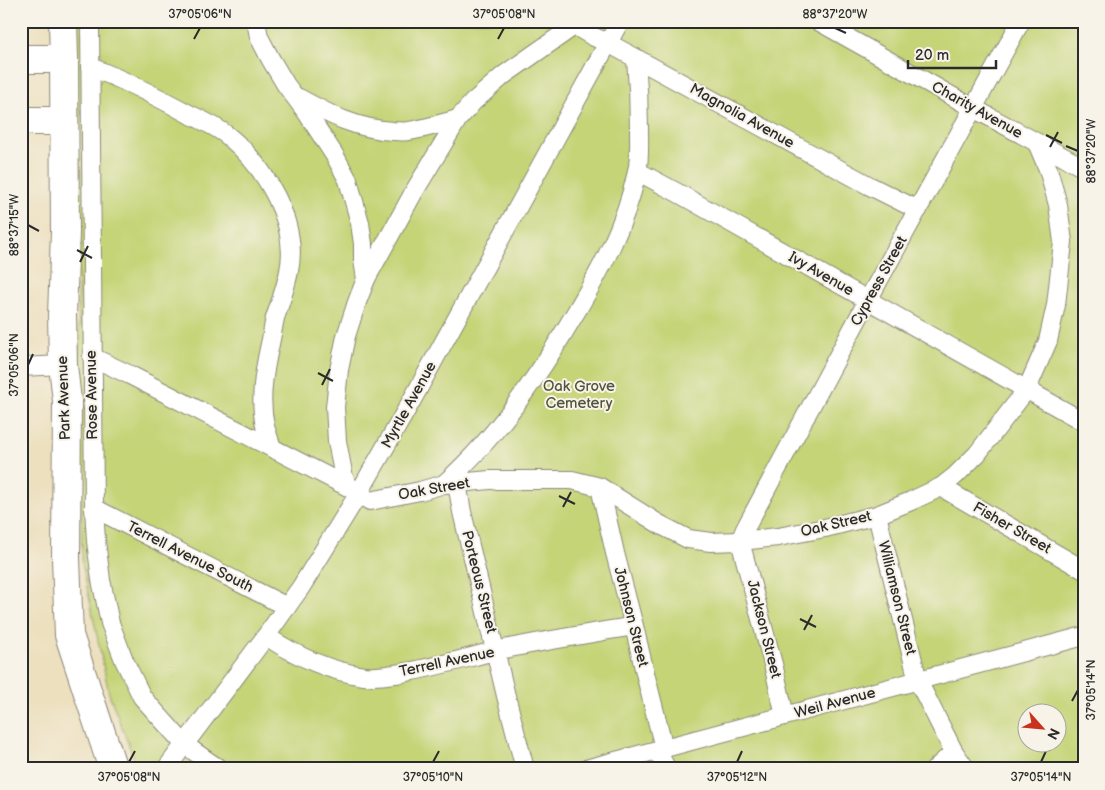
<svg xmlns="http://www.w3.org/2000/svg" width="1105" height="790" font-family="'Balsamiq Sans',sans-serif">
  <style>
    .green { fill: #c4d476; stroke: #788050; fill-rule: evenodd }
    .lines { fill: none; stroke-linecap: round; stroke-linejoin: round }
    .service-casing { stroke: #8c8675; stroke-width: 20 }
    .minor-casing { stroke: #8c8675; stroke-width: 30 }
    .primary-casing { stroke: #8c8675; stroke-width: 30 }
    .service { stroke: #fff; stroke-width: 18 }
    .minor { stroke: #fff; stroke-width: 28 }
    .primary { stroke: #fff; stroke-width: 28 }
    .ticks { fill: none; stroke: #2b2b2b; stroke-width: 2 }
    .labels { text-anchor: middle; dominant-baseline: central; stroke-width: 4; stroke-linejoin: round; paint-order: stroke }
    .street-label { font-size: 15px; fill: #2b2b2b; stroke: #f7f3e8 }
    .park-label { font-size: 15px; fill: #51553e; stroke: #f7f3e8 }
    .neatline { fill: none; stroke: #2b2b2b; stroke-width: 2 }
    .ticks-label { font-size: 12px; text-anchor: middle; fill: #2b2b2b }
  </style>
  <rect width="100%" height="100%" fill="#f7f3e8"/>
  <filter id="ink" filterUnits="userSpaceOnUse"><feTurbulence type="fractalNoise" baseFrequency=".02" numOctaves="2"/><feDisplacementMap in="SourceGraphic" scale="10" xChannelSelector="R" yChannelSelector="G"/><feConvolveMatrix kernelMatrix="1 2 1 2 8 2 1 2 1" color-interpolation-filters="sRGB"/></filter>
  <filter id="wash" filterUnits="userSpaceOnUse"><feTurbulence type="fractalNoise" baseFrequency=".0096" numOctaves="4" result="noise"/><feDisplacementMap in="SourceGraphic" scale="20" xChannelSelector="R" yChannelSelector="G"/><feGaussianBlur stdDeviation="1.12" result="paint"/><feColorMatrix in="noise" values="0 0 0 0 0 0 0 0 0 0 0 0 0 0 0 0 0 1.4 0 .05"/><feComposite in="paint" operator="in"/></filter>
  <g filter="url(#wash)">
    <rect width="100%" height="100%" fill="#ede0bf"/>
    <path class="green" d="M74 21H1084V769H138L109 694 82 563ZM1028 712H1058V742H1028Z"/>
  </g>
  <g filter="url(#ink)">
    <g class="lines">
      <g class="service-casing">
        <g id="service">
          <path d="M90 21 94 508 96 541 101 580 110 623 124 660 142 697 185 745 209 762 220 769"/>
          <path d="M256 21 259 37 271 60 286 85 307 113 335 156 348 180 360 223 363 244V260L366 279"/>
          <path d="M567 21 592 36 608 43 870 186 918 210"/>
          <path d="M818 21 973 108 1084 168"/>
          <path d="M574 26 504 75 473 102 458 119 415 190 366 279 357 302 346 336 339 370 335 407 337 441 344 478 350 488 370 501 420 491 444 484 457 483 490 480H572L600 487 659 524 688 539 711 542 740 541 778 537 825 528 877 515 911 501 941 487 955 476 977 454 1027 389 1048 341 1056 305 1063 242 1058 205 1048 169 1037 143"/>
          <path d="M90 67C125 80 156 96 189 114 202 120 217 127 228 136 265 166 299 223 289 271 286 287 280 303 275 318 273 327 272 336 270 344 264 371 259 399 265 426 267 434 270 441 272 448"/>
          <path d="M299 98C330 115 357 129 393 131 399 131 404 132 409 131 425 129 442 123 458 119"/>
          <path d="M637 171 678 193 1084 422"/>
          <path d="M92 357 130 375 350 488"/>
          <path d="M21 367 63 365"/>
          <path d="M457 483 462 512 506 696 525 769"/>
          <path d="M444 484C496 438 538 377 573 317 601 270 625 226 637 172 640 159 639 144 639 130 639 106 638 82 636 58"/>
          <path d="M600 487 615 553 634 626 646 677 664 748"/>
          <path d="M941 487 1084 570"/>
          <path d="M94 508 287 607"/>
          <path d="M877 515 918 681 954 752 966 769"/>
          <path d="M740 541 745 529 868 300 1021 21"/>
          <path d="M740 541 773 664 785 716"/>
          <path d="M266 636C296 656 328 671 364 676 374 677 385 675 395 674 429 669 462 659 495 651 541 641 588 634 634 626"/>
          <path d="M657 751 667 769"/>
          <path d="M166 769 266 636 301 587 359 493 412 400 620 21"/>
          <path d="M586 769 1084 636"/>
          <path d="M935 769 954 752"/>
        </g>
      </g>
      <g class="minor-casing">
        <g id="minor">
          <path d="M21 59H64"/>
          <path d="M21 121H64"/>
        </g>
      </g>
      <g class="primary-casing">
        <path id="primary" d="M63 21 64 59 65 232 62 315 63 365 67 401 66 559 69 635 113 769"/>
      </g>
      <use href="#service" class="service"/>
      <use href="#minor" class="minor"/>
      <use href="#primary" class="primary"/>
    </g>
  </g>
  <path class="ticks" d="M835 28 846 33M194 39 200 28M498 39 504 28M1046 135 1062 143M1066 146 1078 151M1050 147 1058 132M28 225 39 231M77 250 92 258M80 262 88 246M28 365 33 354M318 373 333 381M322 385 330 369M559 496 575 504M563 507 571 492M800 619 816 627M804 630 812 615M1072 701 1078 690M129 762 135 751M433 762 439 751M737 762 742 751M1041 762 1046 751"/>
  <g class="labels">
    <g class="street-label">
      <text transform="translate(977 110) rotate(29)">Charity Avenue</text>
      <text transform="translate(742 116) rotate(29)">Magnolia Avenue</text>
      <text transform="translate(821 274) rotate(30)">Ivy Avenue</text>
      <text transform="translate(879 281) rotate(-61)">Cypress Street</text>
      <text transform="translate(92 395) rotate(-91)">Rose Avenue</text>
      <text transform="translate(64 398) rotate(-92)">Park Avenue</text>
      <text transform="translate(409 405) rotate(-61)">Myrtle Avenue</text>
      <text transform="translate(434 489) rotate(-10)">Oak Street</text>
      <text transform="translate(836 524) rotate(-13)">Oak Street</text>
      <text transform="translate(1012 528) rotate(30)">Fisher Street</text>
      <text transform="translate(190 557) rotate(27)">Terrell Avenue South</text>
      <text transform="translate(479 582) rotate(76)">Porteous Street</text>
      <text transform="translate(897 598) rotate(76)">Williamson Street</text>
      <text transform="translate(631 617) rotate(76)">Johnson Street</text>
      <text transform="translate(764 629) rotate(76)">Jackson Street</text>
      <text transform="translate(447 662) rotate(-12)">Terrell Avenue</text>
      <text transform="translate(835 703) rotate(-15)">Weil Avenue</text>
    </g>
    <g class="park-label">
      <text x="579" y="386">Oak Grove<tspan x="579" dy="17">Cemetery</tspan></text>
    </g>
  </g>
  <rect width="1105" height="790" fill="none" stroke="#f7f3e8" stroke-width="55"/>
  <g transform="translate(1042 728) rotate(117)"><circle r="24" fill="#f7f3e8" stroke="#a5a39c"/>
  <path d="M0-4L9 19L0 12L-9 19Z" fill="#c8321e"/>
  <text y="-8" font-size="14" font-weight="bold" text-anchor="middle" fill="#2b2b2b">N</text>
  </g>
  <path d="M908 60v8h88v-8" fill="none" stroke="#2b2b2b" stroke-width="2.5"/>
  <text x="915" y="60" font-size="15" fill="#2b2b2b" stroke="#f7f3e8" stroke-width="4" paint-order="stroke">20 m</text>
  <rect x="28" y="28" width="1050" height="734" class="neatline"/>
  <g class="ticks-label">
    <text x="200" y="18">37°05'06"N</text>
    <text x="504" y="18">37°05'08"N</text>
    <text x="835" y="18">88°37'20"W</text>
    <text transform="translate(1091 151) rotate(-90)" y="4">88°37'20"W</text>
    <text transform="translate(14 225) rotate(-90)" y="4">88°37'15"W</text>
    <text transform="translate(14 365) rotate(-90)" y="4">37°05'06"N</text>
    <text transform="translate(1091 690) rotate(-90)" y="4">37°05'14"N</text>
    <text x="129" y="781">37°05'08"N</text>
    <text x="433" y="781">37°05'10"N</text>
    <text x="737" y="781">37°05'12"N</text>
    <text x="1041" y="781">37°05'14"N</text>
  </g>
</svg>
